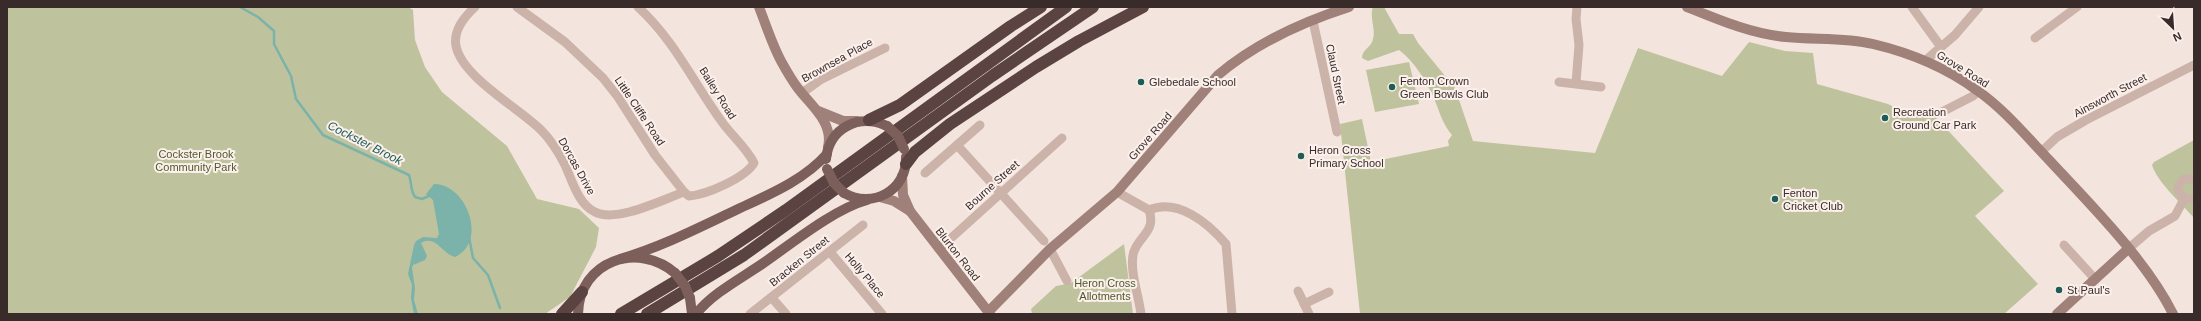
<svg xmlns="http://www.w3.org/2000/svg" width="2201" height="321" font-family="Helvetica,sans-serif">
  <style>
    .green { fill: #bec39d }
    .water { fill: #7bb2aa }
    .lines { fill: none; stroke-linecap: round; stroke-linejoin: round }
    .stream { stroke: #7bb2aa; stroke-width: 2.5 }
    .street { stroke: #ccb3a9; stroke-width: 9 }
    .secondary { stroke: #a0817a; stroke-width: 10 }
    .primary { stroke: #7c5f5a; stroke-width: 10 }
    .highway { stroke: #5a4340; stroke-width: 12 }
    .primary-bridge { stroke: #7c5f5a; stroke-width: 10 }
    .poi-dot { fill: #1d5d55; stroke: #fbf0eb; stroke-width: 1.5 }
    .labels { text-anchor: middle; dominant-baseline: central; stroke-width: 4; stroke-linejoin: round; paint-order: stroke }
    .street-label { font-size: 11px; fill: #392b29; stroke: #fbf0eb }
    .poi-label { font-size: 11px; fill: #392b29; stroke: #fbf0eb; text-anchor: start }
    .park-label { font-size: 11px; fill: #50592c; stroke: #fbf0eb }
    .water-label { font-size: 12px; font-style: italic; fill: #1d5d55; stroke: #fbf0eb }
  </style>
  <rect width="100%" height="100%" fill="#f3e5de"/>
  <g class="green">
    <path d="M7 7H408L413 10 415 40 425 67 442 92 507 146 537 199 579 209 599 228 596 247 570 297 545 314H7Z"/>
    <path d="M1373 7H1384L1399 34H1413L1418 43 1455 88 1473 141 1595 153 1638 48 1722 76 1749 42 1785 51 1813 53 1817 84 1888 104 1915 118 1930 111 2004 191 1975 216 2038 284 2004 314H1360L1340 124 1362 119 1371 162 1449 146 1448 141 1452 135C1443 125 1439 111 1434 98 1426 81 1414 61 1399 50L1368 61 1362 58C1362 49 1372 47 1373 39 1376 28 1369 17 1373 7Z"/>
    <path d="M1409 62 1419 104 1375 112 1366 70Z"/>
    <path d="M2194 140V218C2182 204 2157 182 2152 165L2154 162Z"/>
    <path d="M1124 244 1133 314H1032L1031 309 1056 286 1071 283Z"/>
  </g>
  <path class="water" d="M434 184C467 184 488 242 455 257 442 254 436 234 421 243L427 256 425 260 413 265 412 268 415 288 414 300 418 314H414L411 298 412 285 408 274 414 245 416 241 423 237 437 238 439 234 433 200 426 194Z"/>
  <g class="lines">
    <g class="stream">
      <path d="M240 7 258 17 274 31V44L291 76 296 99 323 135 409 175C412 183 410 190 415 197L422 199 431 195"/>
      <path d="M469 237 473 258 488 275 500 308"/>
    </g>
    <g class="street">
      <path d="M475 7C464 17 453 30 456 46 462 77 519 108 541 130 550 139 559 153 565 165 572 180 578 204 595 212 616 223 662 200 684 192"/>
      <path d="M517 7 565 42 603 78 618 97 655 155 684 192 689 196C706 195 745 178 754 163 746 147 732 136 722 122 693 82 675 41 638 7"/>
      <path d="M1912 7 1941 47"/>
      <path d="M1313 21 1337 132"/>
      <path d="M2035 38 2077 7"/>
      <path d="M1926 60 1955 35 1979 7"/>
      <path d="M1559 82 1601 87"/>
      <path d="M1576 83 1579 45 1576 19 1577 7"/>
      <path d="M802 93 820 80 885 48"/>
      <path d="M1940 113 1973 96 1978 91"/>
      <path d="M957 145 1044 241"/>
      <path d="M2041 152 2057 137 2086 120 2194 65"/>
      <path d="M925 173 980 125"/>
      <path d="M2194 179H2184L2179 185 2178 190 2184 199H2194"/>
      <path d="M1117 192 1149 210C1178 198 1208 223 1226 244L1232 314"/>
      <path d="M2064 245 2095 279"/>
      <path d="M939 249 1062 138"/>
      <path d="M1050 249 1067 281"/>
      <path d="M2128 249 2149 231 2175 216 2184 199"/>
      <path d="M830 252 882 314"/>
      <path d="M1298 291 1309 314"/>
      <path d="M772 298 786 314"/>
      <path d="M1304 304 1329 292"/>
      <path d="M750 314 863 225"/>
      <path d="M1141 314C1139 296 1130 273 1133 255 1136 237 1157 233 1149 210"/>
    </g>
    <g class="secondary">
      <path d="M759 7C766 25 772 44 781 61 786 70 791 79 797 87 810 105 834 122 828 147"/>
      <path d="M1687 7C1719 20 1752 34 1786 37 1815 40 1845 37 1873 44 1911 53 1947 68 1978 91 2005 110 2027 137 2050 161 2090 204 2147 261 2173 314"/>
      <path d="M818 111 843 121H857"/>
      <path d="M902 176 903 195 910 211 990 314"/>
      <path d="M880 197 894 201 910 211"/>
      <path d="M989 311 1050 249 1117 192 1218 75C1256 43 1302 22 1349 7"/>
      <path d="M2057 314 2128 249"/>
    </g>
    <g class="primary">
      <path d="M826 159C829 128 859 113 887 126"/>
      <path d="M844 193C872 209 907 191 906 157"/>
      <path d="M620 259C661 247 698 228 736 210 768 195 803 181 827 154"/>
      <path d="M690 298 692 314"/>
      <path d="M578 314C579 261 638 241 675 273"/>
      <path d="M696 314C713 293 740 279 762 264 791 244 834 209 867 200"/>
    </g>
    <g class="highway">
      <path d="M869 120 900 105 1011 26 1041 7"/>
      <path d="M906 164 915 152 950 124 1036 67 1079 41 1143 7"/>
      <path d="M562 314 582 292"/>
      <path d="M621 314 718 256 786 210 1066 7"/>
      <path d="M647 314 744 255 992 76 1093 7"/>
    </g>
    <g class="primary-bridge">
      <path d="M887 126 898 136 904 149"/>
      <path d="M827 169 834 183 844 193"/>
      <path d="M675 273 685 286 690 298"/>
    </g>
  </g>
  <g class="poi-dot">
    <circle cx="1141" cy="82" r="4"/>
    <circle cx="1392" cy="87" r="4"/>
    <circle cx="1885" cy="118" r="4"/>
    <circle cx="1301" cy="156" r="4"/>
    <circle cx="1775" cy="199" r="4"/>
    <circle cx="2059" cy="290" r="4"/>
  </g>
  <g class="labels">
    <g class="street-label">
      <text transform="translate(837 60) rotate(-29)">Brownsea Place</text>
      <text transform="translate(1963 69) rotate(32)">Grove Road</text>
      <text transform="translate(1336 74) rotate(78)">Claud Street</text>
      <text transform="translate(718 93) rotate(58)">Bailey Road</text>
      <text transform="translate(2110 95) rotate(-28)">Ainsworth Street</text>
      <text transform="translate(640 111) rotate(56)">Little Cliffe Road</text>
      <text transform="translate(1150 136) rotate(-49)">Grove Road</text>
      <text transform="translate(577 166) rotate(61)">Dorcas Drive</text>
      <text transform="translate(992 185) rotate(-42)">Bourne Street</text>
      <text transform="translate(958 254) rotate(52)">Blurton Road</text>
      <text transform="translate(799 261) rotate(-39)">Bracken Street</text>
      <text transform="translate(865 275) rotate(50)">Holly Place</text>
    </g>
    <g class="poi-label">
      <text x="1400" y="81">Fenton Crown<tspan x="1400" dy="13">Green Bowls Club</tspan></text>
      <text x="1149" y="82">Glebedale School</text>
      <text x="1893" y="112">Recreation<tspan x="1893" dy="13">Ground Car Park</tspan></text>
      <text x="1309" y="150">Heron Cross<tspan x="1309" dy="13">Primary School</tspan></text>
      <text x="1783" y="193">Fenton<tspan x="1783" dy="13">Cricket Club</tspan></text>
      <text x="2067" y="290">St Paul's</text>
    </g>
    <g class="park-label">
      <text x="196" y="154">Cockster Brook<tspan x="196" dy="13">Community Park</tspan></text>
      <text x="1105" y="283">Heron Cross<tspan x="1105" dy="13">Allotments</tspan></text>
    </g>
    <g class="water-label">
      <text transform="translate(365 143) rotate(27)">Cockster Brook</text>
    </g>
  </g>
  <rect width="2201" height="321" fill="none" stroke="#392b29" stroke-width="16"/>
  <g transform="translate(2173 28) rotate(155)" stroke="#fbf0eb" stroke-width="3" paint-order="stroke">
  <path d="M0-3L7 15L0 10L-7 15Z" fill="#392b29"/>
  <text y="-6" font-size="11" font-weight="bold" text-anchor="middle" fill="#392b29">N</text>
  </g>
</svg>
